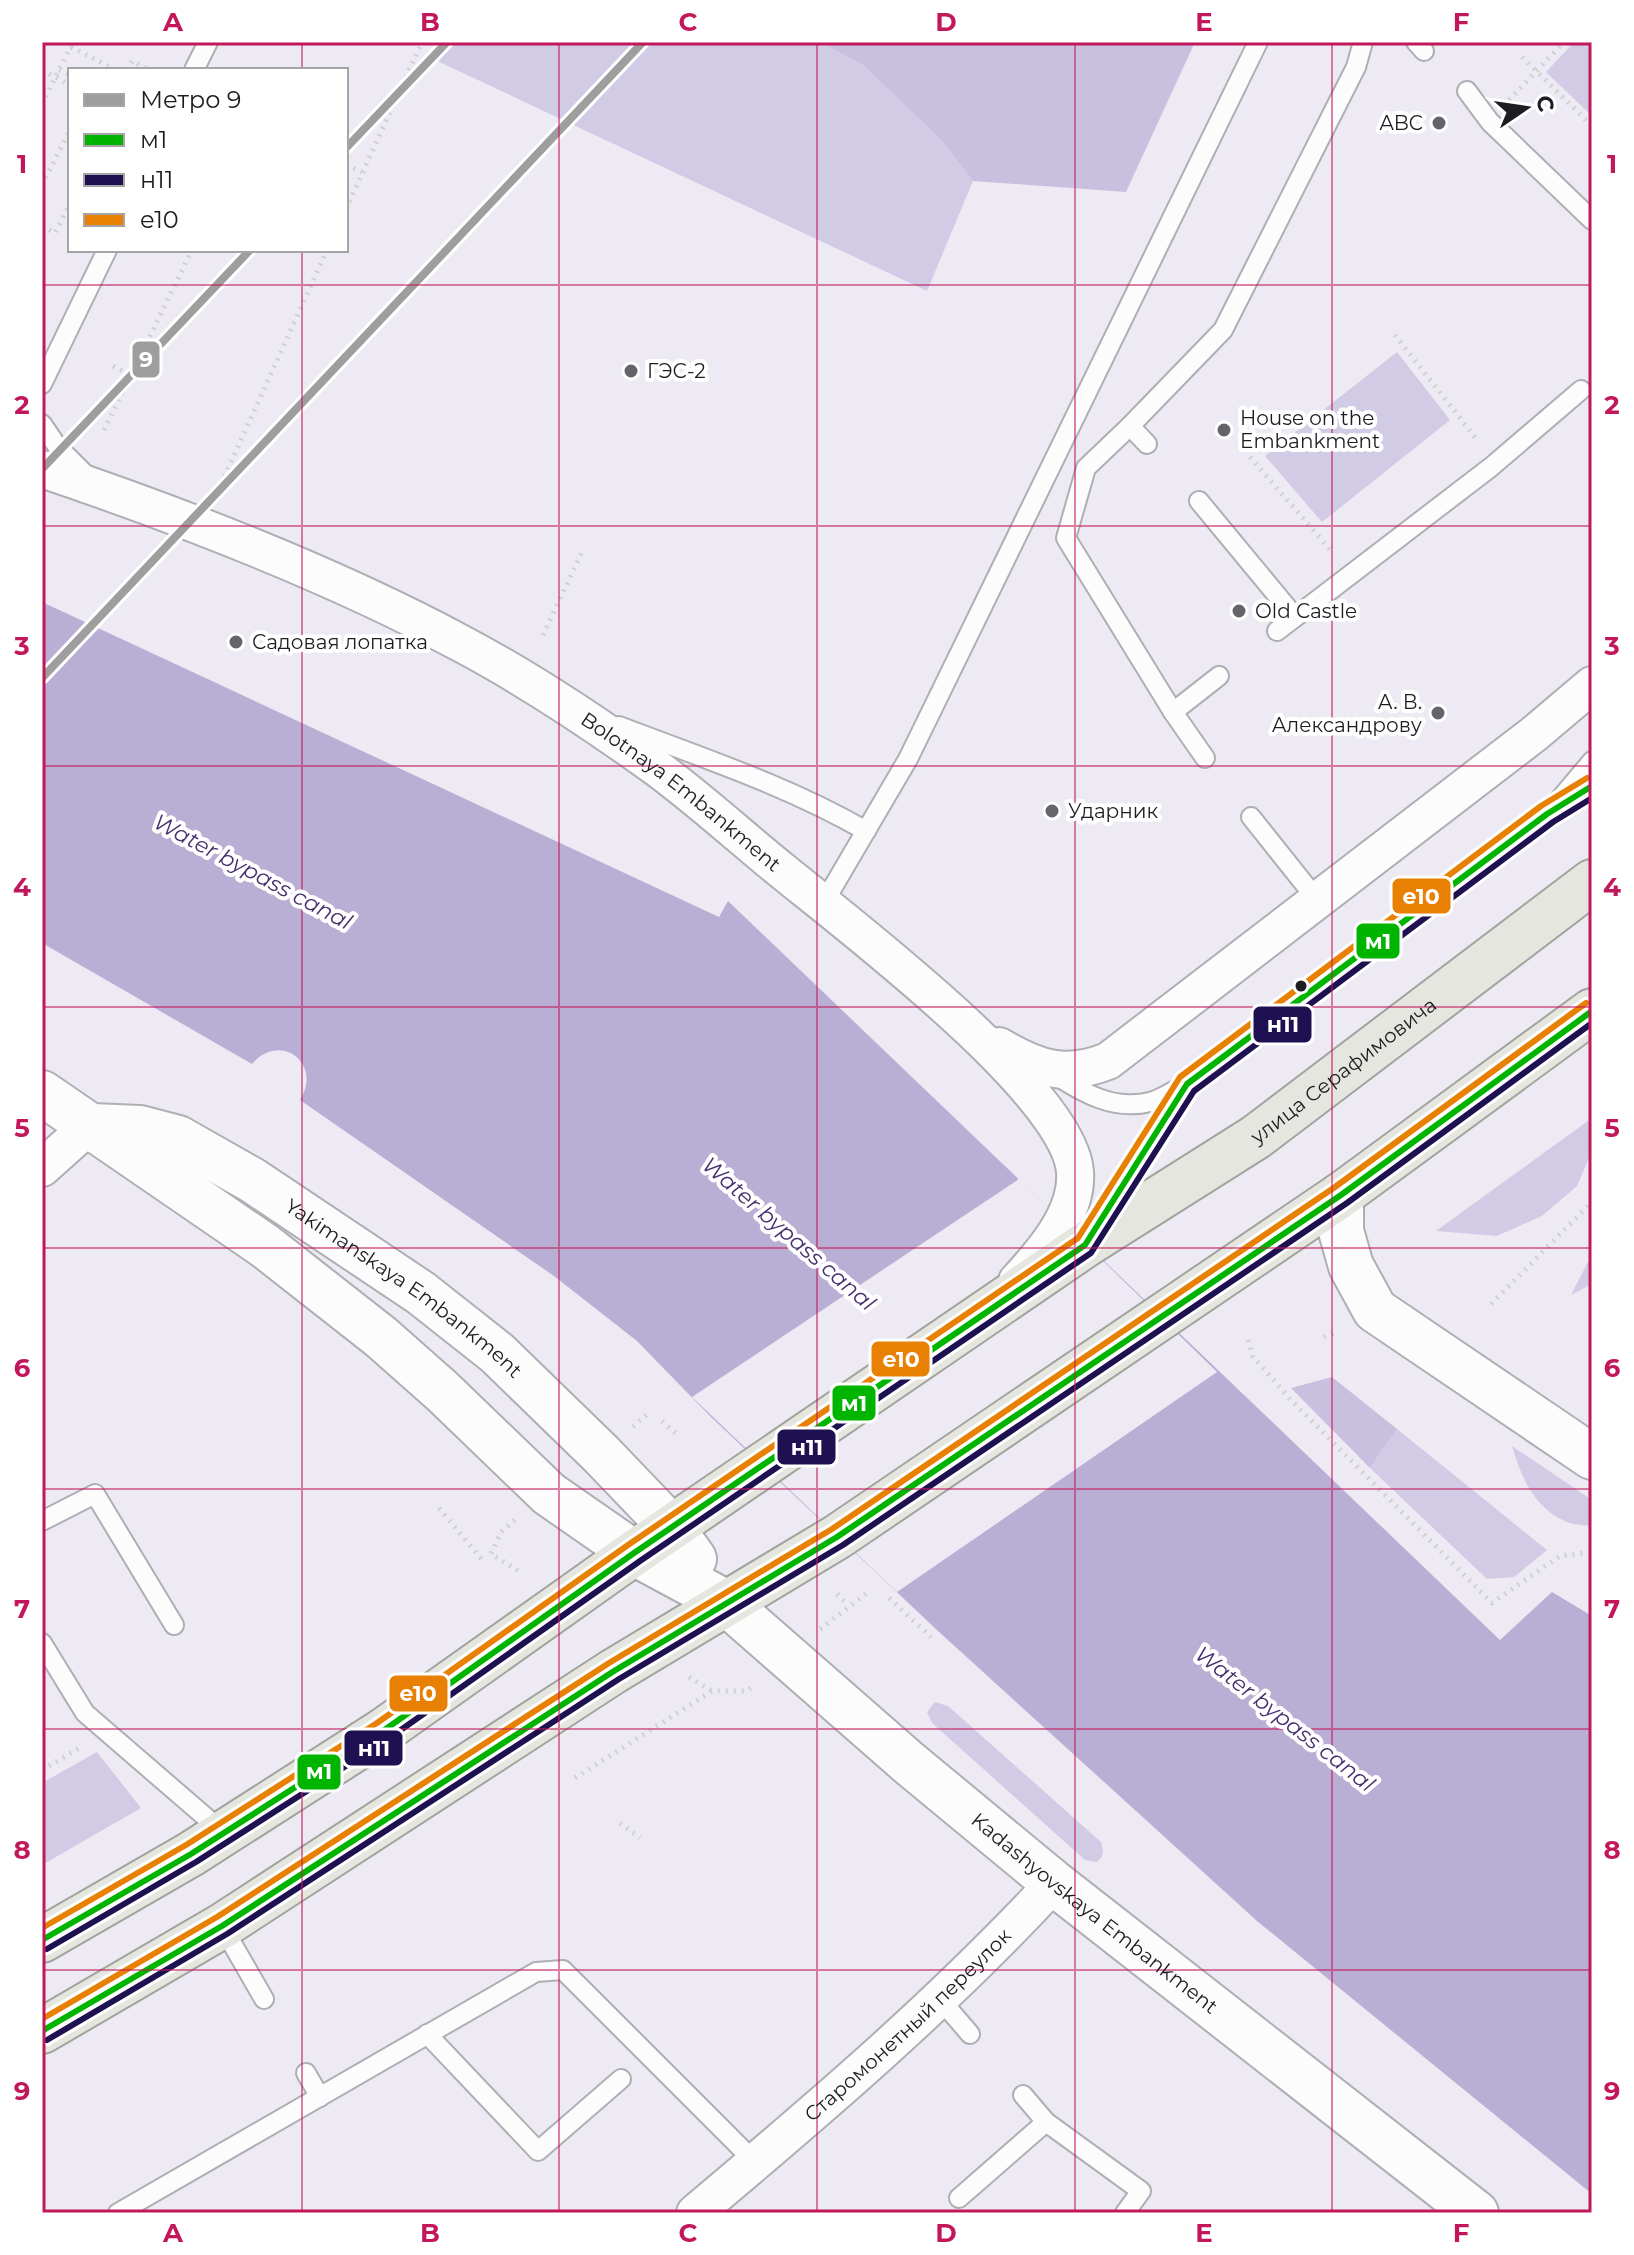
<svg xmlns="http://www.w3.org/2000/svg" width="1634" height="2255" font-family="Montserrat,sans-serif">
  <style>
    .green { fill: #d2cbe5 }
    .forest { fill: #c9c0e0 }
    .water { fill: #b9afd5 }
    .pier { fill: #edeaf4 }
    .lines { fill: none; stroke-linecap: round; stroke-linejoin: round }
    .lane-casing { stroke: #b0aeb5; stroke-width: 22 }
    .street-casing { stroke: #b0aeb5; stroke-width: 40 }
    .secondary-casing { stroke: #b0aeb5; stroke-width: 48 }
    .primary-casing { stroke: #a3a39d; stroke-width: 48 }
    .path { stroke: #d1d0d4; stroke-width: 5; stroke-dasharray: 2 6; stroke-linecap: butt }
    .lane { stroke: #fcfcfd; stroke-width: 18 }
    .street { stroke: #fcfcfd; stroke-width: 36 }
    .secondary { stroke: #fcfcfd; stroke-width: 44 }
    .primary { stroke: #e5e6e0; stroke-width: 44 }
    .bus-1-casing { stroke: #fff; stroke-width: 12 }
    .bus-2-casing { stroke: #fff; stroke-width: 12 }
    .bus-3-casing { stroke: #fff; stroke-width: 12 }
    .bus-1 { stroke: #01b400; stroke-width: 6 }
    .bus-2 { stroke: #1f1051; stroke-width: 6 }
    .bus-3 { stroke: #e88003; stroke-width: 6 }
    .metro-1-casing { stroke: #fff; stroke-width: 14 }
    .metro-1 { stroke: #9f9e9e; stroke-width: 8 }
    .grid { fill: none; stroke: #c2185b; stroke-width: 2; stroke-opacity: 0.55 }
    .poi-dot { fill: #66646b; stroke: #fff; stroke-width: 3 }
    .bus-dot { fill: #1d1c21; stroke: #fff; stroke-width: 3 }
    .labels { text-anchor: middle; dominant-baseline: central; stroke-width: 8; stroke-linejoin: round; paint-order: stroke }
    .poi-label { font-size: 20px; fill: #1d1c21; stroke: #fff; text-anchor: start }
    .street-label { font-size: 20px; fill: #1d1c21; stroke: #fff }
    .water-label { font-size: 22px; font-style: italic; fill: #45306e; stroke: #fff }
    .line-badge { stroke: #fff; stroke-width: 3 }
    .badge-label { font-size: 22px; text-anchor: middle; font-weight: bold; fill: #fff }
    .neatline { fill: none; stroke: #c2185b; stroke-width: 3 }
    .grid-label { font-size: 26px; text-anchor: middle; font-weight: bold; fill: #c2185b }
  </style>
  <rect width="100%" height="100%" fill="#edeaf4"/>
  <g class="green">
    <path d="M439 42H820L864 66 942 141 973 181 927 291 431 58Z"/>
    <path d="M1574 42H1592V116L1546 72Z"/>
    <path d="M1397 352 1450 420 1322 522 1265 456Z"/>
    <path d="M1592 1118V1151L1577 1186 1542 1216 1497 1236 1436 1231Z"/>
    <path d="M1592 1254V1284L1571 1295Z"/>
    <path d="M1397 1429 1547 1550 1514 1577 1487 1579 1370 1468Z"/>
    <path d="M1512 1446 1592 1500V1526C1584 1525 1574 1525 1567 1522 1534 1508 1521 1477 1512 1446Z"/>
    <path d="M935 1702 948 1706 1101 1842C1104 1851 1104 1856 1097 1862L1085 1860 932 1723 927 1712Z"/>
    <path d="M97 1752 141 1808 42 1865V1783Z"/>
  </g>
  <g class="forest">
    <path d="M820 42H1195L1126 192 973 181 942 141 864 66Z"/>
    <path d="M1332 1377 1397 1429 1370 1468 1291 1388Z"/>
  </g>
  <path class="water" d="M42 602 719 917 728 901 1500 1640 1552 1592 1592 1616V2194L1257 1921 938 1631 709 1415 637 1341 554 1276 300 1100C323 1063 280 1031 252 1064L42 943Z"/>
  <path class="pier" d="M1019 1179 1217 1372 897 1592 692 1397Z"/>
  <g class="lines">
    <g class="lane-casing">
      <g id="lane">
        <path d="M1416 42 1424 51"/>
        <path d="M194 70 208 42"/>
        <path d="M1467 91 1490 122 1592 220"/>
        <path d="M42 384 107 250"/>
        <path d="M42 424 57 446 86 475"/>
        <path d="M1130 426 1147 444"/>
        <path d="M1199 501 1295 617"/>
        <path d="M1277 631 1491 467 1581 390"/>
        <path d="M1173 712 1219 676"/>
        <path d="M619 726C703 758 788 786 866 831"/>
        <path d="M1205 758 1173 712 1066 538 1086 468 1130 426 1223 330 1356 67 1363 42"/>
        <path d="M1559 800 1592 761"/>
        <path d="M1251 817 1318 901"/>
        <path d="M823 904 908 759 1258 42"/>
        <path d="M1054 1074C1083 1093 1114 1111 1150 1102 1162 1099 1174 1090 1185 1085"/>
        <path d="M1100 1222 1187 1084 1547 814 1592 786"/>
        <path d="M42 1521 95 1494 174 1625"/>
        <path d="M42 1643 85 1713 224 1833"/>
        <path d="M222 1926 264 1999"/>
        <path d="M940 1999 970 2034"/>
        <path d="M427 2034 538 2151 621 2079"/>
        <path d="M306 2073 320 2097"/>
        <path d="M1023 2095 1046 2122"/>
        <path d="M959 2198 1046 2122 1141 2191 1125 2213"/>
        <path d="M118 2213 536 1972 563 1970 755 2162"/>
      </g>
    </g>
    <g class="street-casing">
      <g id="street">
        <path id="s1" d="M42 469C184 517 332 574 464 645 526 678 597 725 654 766 698 798 738 835 780 869 845 922 1070 1092 1075 1172 1078 1213 1043 1253 1017 1281"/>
        <path d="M999 1046C1038 1069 1065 1078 1108 1061L1534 734 1592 685"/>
        <path d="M42 1168 89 1126"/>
        <path id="s2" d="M695 2213C820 2108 943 2003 1054 1883"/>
      </g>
    </g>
    <g class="secondary-casing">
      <g id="secondary">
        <path id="s3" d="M42 1093 265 1246 381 1337 442 1391 549 1494 634 1553 725 1602 909 1763 1054 1883 1476 2213"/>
        <path id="s4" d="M91 1126 140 1128 178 1138 252 1180 421 1293 497 1353 601 1454 672 1528 694 1559"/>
        <path d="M1341 1195V1231L1351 1266 1375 1310 1592 1457"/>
      </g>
    </g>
    <g class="primary-casing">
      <g id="primary">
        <path id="s5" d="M42 1940 191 1854 383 1731 634 1553 1085 1245 1256 1137 1592 882"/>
        <path d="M42 2031 222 1926 614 1671 837 1537 1341 1195 1592 1011"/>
      </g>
    </g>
    <g class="path">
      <path d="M71 47 116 70"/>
      <path d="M1522 57 1592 126"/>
      <path d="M42 70 70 85"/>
      <path d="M59 70 70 75"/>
      <path d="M127 70 132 61 150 70"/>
      <path d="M1509 100 1564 42"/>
      <path d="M42 104 73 42"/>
      <path d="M346 165 362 172"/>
      <path d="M42 185 70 130"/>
      <path d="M346 209 422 42"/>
      <path d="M42 226 55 233 70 204"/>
      <path d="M1395 335 1477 440"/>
      <path d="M113 366 131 375"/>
      <path d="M104 430 192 250"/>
      <path d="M1250 457 1332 552"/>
      <path d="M221 484 327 250"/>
      <path d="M543 635 582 552"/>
      <path d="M1491 1304 1592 1202"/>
      <path d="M1324 1337 1338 1331"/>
      <path d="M1248 1340 1253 1357 1290 1399 1492 1603 1560 1556 1592 1552"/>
      <path d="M662 1421 679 1436"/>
      <path d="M633 1427 651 1411"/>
      <path d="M439 1508 483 1561"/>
      <path d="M515 1520 501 1532 491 1554 519 1571"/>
      <path d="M837 1594 848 1605"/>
      <path d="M889 1598 931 1637"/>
      <path d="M820 1629 867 1593"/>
      <path d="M689 1677 712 1691"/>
      <path d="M42 1770 79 1748"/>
      <path d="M575 1778 712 1691H747L755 1685"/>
      <path d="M620 1823 640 1838"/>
    </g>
    <use href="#lane" class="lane"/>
    <use href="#street" class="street"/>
    <use href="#secondary" class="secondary"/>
    <use href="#primary" class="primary"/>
    <g class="bus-1-casing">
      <g id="bus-1">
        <path d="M42 1940 191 1854 383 1731 634 1553 1085 1245 1187 1084 1547 814 1592 786"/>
        <path d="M42 2031 222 1926 614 1671 837 1537 1341 1195 1592 1011"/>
      </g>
    </g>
    <g class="bus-2-casing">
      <g id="bus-2">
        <path d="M47 1949 196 1862 388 1739 640 1561 1091 1253 1194 1091 1553 822 1592 798"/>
        <path d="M47 2040 227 1934 619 1679 843 1545 1347 1203 1592 1023"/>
      </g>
    </g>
    <g class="bus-3-casing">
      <g id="bus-3">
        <path d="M42 1928 186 1845 377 1723 628 1545 1078 1238 1180 1077 1541 806 1587 778"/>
        <path d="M42 2019 217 1917 609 1663 832 1529 1335 1187 1586 1003"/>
      </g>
    </g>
    <use href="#bus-1" class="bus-1"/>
    <use href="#bus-2" class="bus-2"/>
    <use href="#bus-3" class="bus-3"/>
    <g class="metro-1-casing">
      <g id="metro-1">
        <path d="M346 148 447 42"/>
        <path d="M42 469 250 250"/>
        <path d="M42 678 643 42"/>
      </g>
    </g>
    <use href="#metro-1" class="metro-1"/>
  </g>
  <path class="grid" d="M302 42V70M559 42V2213M817 42V2213M1075 42V2213M1332 42V2213M302 250V2213M42 285H1592M42 526H1592M42 766H1592M42 1007H1592M42 1248H1592M42 1489H1592M42 1729H1592M42 1970H1592"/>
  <g class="poi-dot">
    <circle cx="1439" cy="123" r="8"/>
    <circle cx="631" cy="371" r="8"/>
    <circle cx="1224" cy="430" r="8"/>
    <circle cx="1239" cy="611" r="8"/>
    <circle cx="236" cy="642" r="8"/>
    <circle cx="1438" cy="713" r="8"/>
    <circle cx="1052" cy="811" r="8"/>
  </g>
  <circle class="bus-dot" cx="1301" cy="986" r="7"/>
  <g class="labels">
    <g class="poi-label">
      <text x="1423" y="123" text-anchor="end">ABC</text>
      <text x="647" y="371">ГЭС-2</text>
      <text x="1240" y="418">House on the<tspan x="1240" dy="23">Embankment</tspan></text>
      <text x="1255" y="611">Old Castle</text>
      <text x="252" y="642">Садовая лопатка</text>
      <text x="1422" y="702" text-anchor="end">А. В.<tspan x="1422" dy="23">Александрову</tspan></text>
      <text x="1068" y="811">Ударник</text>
    </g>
    <g class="street-label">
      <text stroke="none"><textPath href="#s1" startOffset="720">Bolotnaya Embankment</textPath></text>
      <text stroke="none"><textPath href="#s5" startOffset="1566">улица Серафимовича</textPath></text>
      <text stroke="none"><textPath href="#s4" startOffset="360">Yakimanskaya Embankment</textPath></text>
      <text stroke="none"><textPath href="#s3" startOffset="1338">Kadashyovskaya Embankment</textPath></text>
      <text stroke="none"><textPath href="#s2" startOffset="284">Старомонетный переулок</textPath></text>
    </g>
    <g class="water-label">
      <text transform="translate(253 872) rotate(28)">Water bypass canal</text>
      <text transform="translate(789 1234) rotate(41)">Water bypass canal</text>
      <text transform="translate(1285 1719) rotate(38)">Water bypass canal</text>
    </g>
  </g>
  <g class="line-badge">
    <rect x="131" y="340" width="30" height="39" rx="8" fill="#9f9e9e"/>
    <rect x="1391" y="877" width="61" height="38" rx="8" fill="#e88003"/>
    <rect x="1355" y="922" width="46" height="38" rx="8" fill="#01b400"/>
    <rect x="1252" y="1005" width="61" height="39" rx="8" fill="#1f1051"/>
    <rect x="870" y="1340" width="61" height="38" rx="8" fill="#e88003"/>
    <rect x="831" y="1384" width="46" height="38" rx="8" fill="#01b400"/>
    <rect x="776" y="1428" width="61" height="38" rx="8" fill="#1f1051"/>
    <rect x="388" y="1674" width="61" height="39" rx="8" fill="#e88003"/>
    <rect x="343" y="1729" width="61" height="38" rx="8" fill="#1f1051"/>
    <rect x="296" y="1753" width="46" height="38" rx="8" fill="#01b400"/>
  </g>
  <g class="badge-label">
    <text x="146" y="367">9</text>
    <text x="1421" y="904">е10</text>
    <text x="1378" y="949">м1</text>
    <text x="1283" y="1032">н11</text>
    <text x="901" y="1367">е10</text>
    <text x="854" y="1411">м1</text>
    <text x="807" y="1455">н11</text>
    <text x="418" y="1701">е10</text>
    <text x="374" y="1756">н11</text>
    <text x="319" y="1779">м1</text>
  </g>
  <rect width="1634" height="2255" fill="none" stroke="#ffffff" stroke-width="88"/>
  <rect x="68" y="68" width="280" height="184" fill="#ffffff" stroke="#a5a4a6" stroke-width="2"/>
  <rect x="84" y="94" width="40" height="12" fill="#9f9e9e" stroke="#a5a4a6" stroke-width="2"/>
  <text x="140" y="108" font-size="24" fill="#1d1c21">Метро 9</text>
  <rect x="84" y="134" width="40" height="12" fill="#01b400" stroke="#a5a4a6" stroke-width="2"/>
  <text x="140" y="148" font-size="24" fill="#1d1c21">м1</text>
  <rect x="84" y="174" width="40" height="12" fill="#1f1051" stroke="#a5a4a6" stroke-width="2"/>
  <text x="140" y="188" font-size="24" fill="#1d1c21">н11</text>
  <rect x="84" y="214" width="40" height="12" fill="#e88003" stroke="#a5a4a6" stroke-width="2"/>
  <text x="140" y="228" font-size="24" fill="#1d1c21">е10</text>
  <g transform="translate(1526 108) rotate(77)" stroke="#ffffff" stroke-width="6" paint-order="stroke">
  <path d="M0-6L14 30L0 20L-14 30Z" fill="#1d1c21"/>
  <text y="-12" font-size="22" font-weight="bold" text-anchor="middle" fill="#1d1c21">С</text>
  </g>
  <rect x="44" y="44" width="1546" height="2167" class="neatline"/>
  <g class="grid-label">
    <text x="173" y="31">A</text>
    <text x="430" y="31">B</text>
    <text x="688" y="31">C</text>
    <text x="946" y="31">D</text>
    <text x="1204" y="31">E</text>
    <text x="1461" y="31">F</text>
    <text x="22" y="173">1</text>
    <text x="1612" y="173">1</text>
    <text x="22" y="414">2</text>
    <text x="1612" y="414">2</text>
    <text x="22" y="655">3</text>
    <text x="1612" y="655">3</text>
    <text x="22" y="896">4</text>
    <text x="1612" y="896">4</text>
    <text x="22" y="1137">5</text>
    <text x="1612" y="1137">5</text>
    <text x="22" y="1377">6</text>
    <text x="1612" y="1377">6</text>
    <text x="22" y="1618">7</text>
    <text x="1612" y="1618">7</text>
    <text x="22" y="1859">8</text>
    <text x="1612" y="1859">8</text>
    <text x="22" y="2100">9</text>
    <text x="1612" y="2100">9</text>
    <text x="173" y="2242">A</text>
    <text x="430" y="2242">B</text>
    <text x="688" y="2242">C</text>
    <text x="946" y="2242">D</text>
    <text x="1204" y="2242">E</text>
    <text x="1461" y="2242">F</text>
  </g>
</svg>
